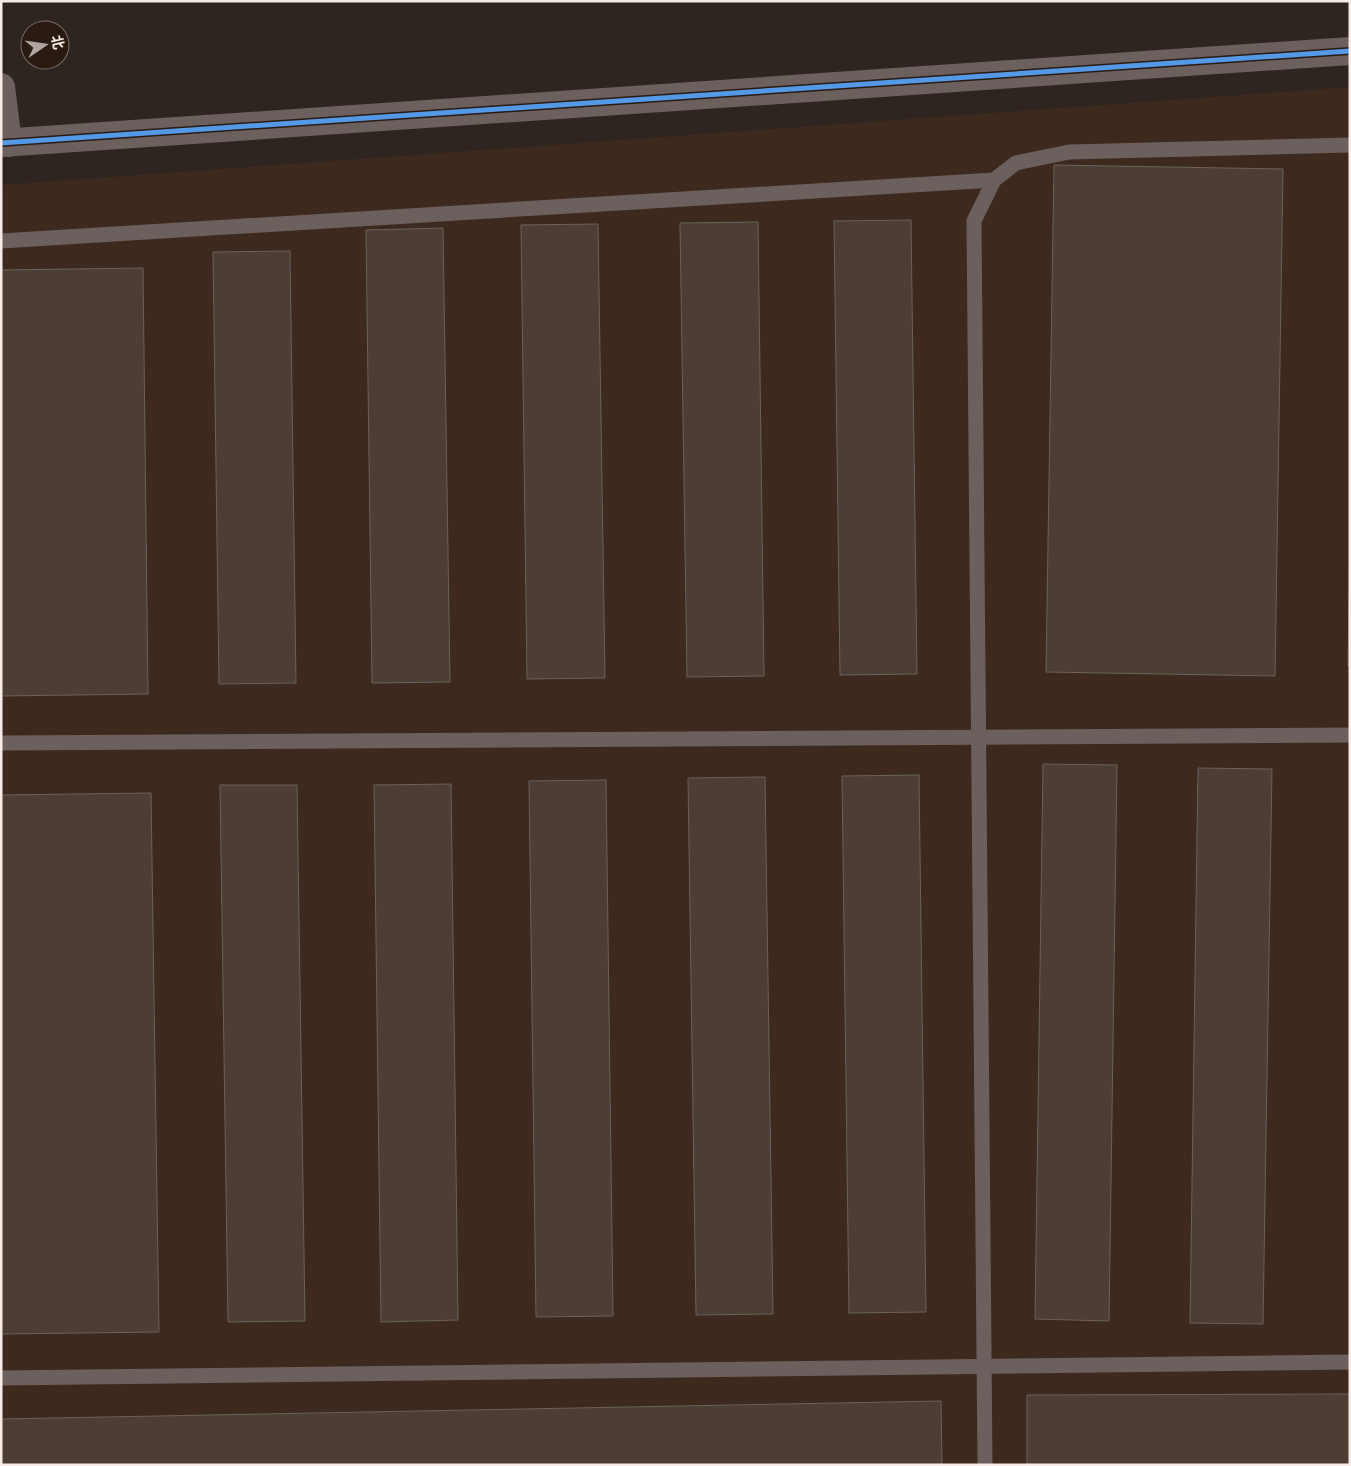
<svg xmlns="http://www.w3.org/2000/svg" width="1351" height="1466" font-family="'Exo 2','Noto Sans SC',sans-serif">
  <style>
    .built { fill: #3d291e }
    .building { fill: #4d3d34; stroke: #6a625e }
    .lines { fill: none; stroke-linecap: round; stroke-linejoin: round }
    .service { stroke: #6b605e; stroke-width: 15 }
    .minor { stroke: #6b605e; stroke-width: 28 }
    .cycleway-casing { stroke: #291a12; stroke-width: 8 }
    .cycleway { stroke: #5399e6; stroke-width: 5 }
  </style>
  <rect width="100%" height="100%" fill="#2e2521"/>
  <path class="built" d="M1350 87V1465H1V185Z"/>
  <g class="building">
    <path d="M1054 165 1283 169 1275 676 1046 672Z"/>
    <path d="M911 220 917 674 840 675 834 221Z"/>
    <path d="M758 222 764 676 687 677 680 223Z"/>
    <path d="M598 224 605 678 527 679 521 225Z"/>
    <path d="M443 228 450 682 372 683 366 230Z"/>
    <path d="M290 251 296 683 219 684 213 252Z"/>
    <path d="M143 268 148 694 1 696V270Z"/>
    <path d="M1350 542V666H1348Z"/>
    <path d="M1043 764 1117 765 1109 1321 1035 1319Z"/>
    <path d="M1198 768 1272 769 1263 1324 1190 1323Z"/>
    <path d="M919 775 926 1312 849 1313 842 776Z"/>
    <path d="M765 777 773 1314 696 1315 688 778Z"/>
    <path d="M606 780 613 1316 536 1317 529 781Z"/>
    <path d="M451 784 458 1320 381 1322 374 785Z"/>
    <path d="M220 785H297L305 1321 228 1322Z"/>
    <path d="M151 793 159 1332 1 1334V795Z"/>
    <path d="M1350 1394V1465H1027V1395Z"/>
    <path d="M941 1401 942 1465H1V1419Z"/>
  </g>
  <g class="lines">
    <g class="service">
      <path d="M1 241 994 180"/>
      <path d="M1 743 1350 735"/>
      <path d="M1 1378 1350 1362"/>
      <path d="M985 1465 974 221 994 180 1016 163 1069 152 1350 145"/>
    </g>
    <g class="minor">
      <path d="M1 87 8 143"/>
      <path d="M1 143 1350 51"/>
    </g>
    <g class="cycleway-casing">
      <path id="cycleway" d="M1 143 1350 51"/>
    </g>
    <use href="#cycleway" class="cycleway"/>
  </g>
  <rect width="1351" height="1466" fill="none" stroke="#f6ebe6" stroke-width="5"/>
  <g transform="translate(45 45) rotate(77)"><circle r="24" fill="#291a12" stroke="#7b6e67"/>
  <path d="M0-4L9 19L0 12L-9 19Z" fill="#b0a6a1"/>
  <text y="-8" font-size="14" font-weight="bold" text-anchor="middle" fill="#f6ebe6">北</text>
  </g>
</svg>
